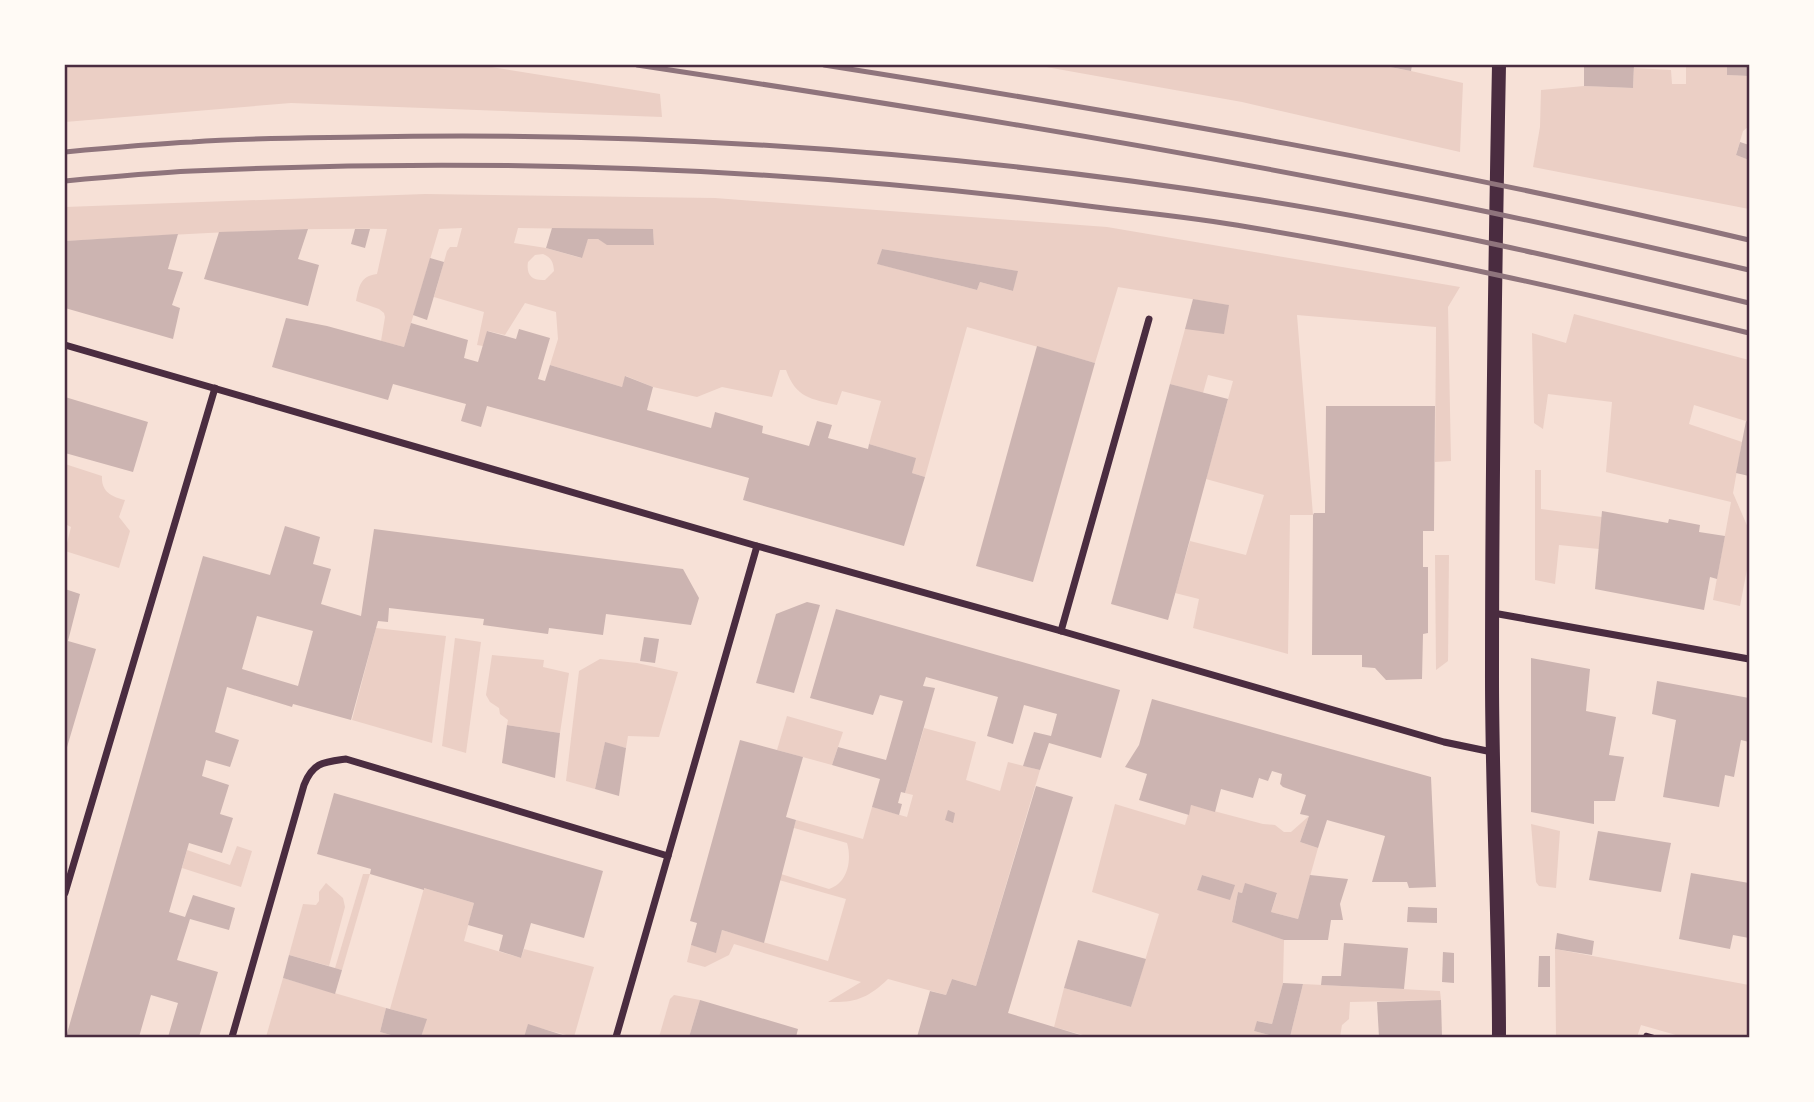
<svg xmlns="http://www.w3.org/2000/svg" width="1814" height="1102" font-family="Mulish,sans-serif">
  <style>
    .green { fill: #ebcfc5; fill-rule: evenodd }
    .building { fill: #ccb4b1; fill-rule: evenodd }
    .lines { fill: none; stroke-linecap: round; stroke-linejoin: round }
    .path { stroke: #4a2c40; stroke-width: 4.5 }
    .minor { stroke: #4a2c40; stroke-width: 7 }
    .secondary { stroke: #4a2c40; stroke-width: 14 }
    .rail { stroke: #8f747c; stroke-width: 5 }
    .neatline { fill: none; stroke: #4a2c40; stroke-width: 2.5 }
  </style>
  <rect width="100%" height="100%" fill="#f7e1d7"/>
  <g class="green">
    <path d="M65 65H479L660 94 662 117 291 103 65 122Z"/>
    <path d="M1035 65H1378L1411 71 1463 83 1460 152 1242 102Z"/>
    <path d="M1686 65H1727V75L1749 76V126L1743 131 1736 155 1749 160V209L1533 167 1540 127 1541 90 1584 86 1633 88 1634 68 1671 70 1672 84H1686Z"/>
    <path d="M425 194 715 198 1107 227 1460 287 1448 307 1451 461 1435 462 1436 327 1297 315 1313 515H1290L1288 654 1193 628 1199 599 1175 593 1190 541 1246 555 1264 495 1206 479 1233 381 1208 375 1203 393 1170 384 1185 329 1228 305 1118 287 1095 363 967 327 925 477 912 473 915 458 869 444 881 401 842 391 837 405C811 399 796 398 786 370H780L772 397 722 387 697 397 653 387 626 376 622 387 550 365 558 339 556 312 525 303 505 335 488 331 483 346 477 345 484 312 434 297 447 251 450 247H457L462 228 439 229 404 347 381 341 385 317 384 313 379 309 356 301C359 287 360 276 377 274L387 229C279 227 172 235 65 241V207ZM518 228 653 230 654 244 608 245 598 239H588L581 258 546 248 514 243ZM882 249 1017 271 1013 291 980 282 977 290 878 264ZM543 254C552 258 553 262 554 271L545 280C532 281 526 275 528 262L535 255Z"/>
    <path d="M1574 314 1749 360V422L1694 405 1689 424 1742 442 1733 493 1749 530V559L1740 606 1713 600 1731 502 1606 472 1612 402 1548 394 1543 429 1534 423 1532 333 1566 343Z"/>
    <path d="M65 464 102 476C101 491 111 497 125 500L119 517 130 531 119 568 65 551 71 527 65 524Z"/>
    <path d="M1535 470H1541V509L1602 517 1599 549 1559 545 1555 584 1535 580Z"/>
    <path d="M1435 555H1449L1448 661 1436 670Z"/>
    <path d="M376 628 446 636 432 743 352 720Z"/>
    <path d="M455 638 481 642 466 753 442 746Z"/>
    <path d="M492 655 544 660 543 667 569 673 560 733 507 725 508 720 500 714 499 708 490 702 486 695Z"/>
    <path d="M600 659 637 663 678 672 659 737 628 736 626 748 605 743 595 789 566 781 579 671Z"/>
    <path d="M787 716 843 732 832 765 777 750Z"/>
    <path d="M924 728 976 742 966 780 1000 791 1008 762 1040 770 976 986 952 979 946 995 888 979C868 998 856 1003 828 1002L861 982 734 944 729 955 705 967 687 962 691 945 716 952 722 930 828 961 846 899 779 880 781 874 829 889C848 883 852 860 847 843L794 828 796 820 863 839 872 807 907 817 913 795 905 793Z"/>
    <path d="M1115 804 1185 825 1191 805 1263 824 1275 825 1284 832H1291L1309 816 1300 842 1318 848 1298 919 1271 912 1277 894 1245 884 1242 893 1238 892 1232 921 1284 940 1283 983 1272 1024 1258 1021 1254 1031 1269 1035V1037H1276H1090L1054 1027 1064 988 1131 1007 1159 914 1092 892ZM1202 875 1234 885 1230 899 1197 890Z"/>
    <path d="M1531 824 1560 831 1556 888 1539 886 1536 882Z"/>
    <path d="M237 846 252 851 241 887 182 868 187 850 230 865Z"/>
    <path d="M363 874H370L342 970 335 968Z"/>
    <path d="M326 883 343 898 345 907 329 966 289 955 303 904 316 905 319 901V892Z"/>
    <path d="M424 888 474 903 464 941 521 958 524 949 594 967 574 1037 528 1025 524 1037H421L426 1019 390 1009Z"/>
    <path d="M1555 949 1749 985V1037H1683L1641 1025 1637 1037H1556Z"/>
    <path d="M283 978 386 1008 380 1032 398 1037H266Z"/>
    <path d="M1303 984 1440 991 1441 1000 1350 1002 1349 1019 1342 1025 1340 1037H1290Z"/>
    <path d="M674 995 700 1000 689 1037H659L670 999Z"/>
  </g>
  <g class="building">
    <path d="M1386 65H1412L1411 71 1385 66Z"/>
    <path d="M1584 65H1634L1633 88 1584 86Z"/>
    <path d="M1727 65H1749V76L1727 75Z"/>
    <path d="M1740 142 1749 145V160L1736 155Z"/>
    <path d="M552 228 653 229 654 245H607L598 239H588L582 258 546 248Z"/>
    <path d="M308 229 298 259 319 265 308 306 204 279 219 232Z"/>
    <path d="M355 229H370L365 248 351 244Z"/>
    <path d="M178 234 168 269 183 272 172 305 180 308 173 339 65 308V241Z"/>
    <path d="M882 249 1018 271 1013 291 980 282 977 290 877 264Z"/>
    <path d="M430 258 444 262 427 320 413 315Z"/>
    <path d="M1193 299 1229 305 1224 334 1185 329Z"/>
    <path d="M286 318 327 326 404 347 411 323 468 340 464 358 478 362 487 331 516 339 519 329 550 338 538 379 545 381 550 365 622 387 625 376 653 387 647 410 711 428 715 412 763 426 762 433 809 446 817 421 832 425 828 438 868 449 869 444 916 458 912 473 925 477 904 546 743 500 749 478 487 406 481 427 461 421 466 404 393 384 388 400 272 367Z"/>
    <path d="M1037 346 1095 363 1033 582 976 566Z"/>
    <path d="M1170 384 1228 399 1168 620 1111 604Z"/>
    <path d="M65 397 148 422 133 472 65 453Z"/>
    <path d="M1326 406H1435L1434 531H1423V567H1428V633L1423 634 1422 679 1386 680 1375 668 1362 667V655H1312L1313 515 1314 513H1325Z"/>
    <path d="M1746 421 1749 422V476L1736 473Z"/>
    <path d="M1602 511 1668 523 1669 519 1700 525 1699 532 1725 536 1717 579 1710 577 1704 610 1595 589Z"/>
    <path d="M285 526 320 537 313 564 331 569 321 604 361 616 374 529 683 569 699 598 691 625 606 614 603 635 549 628 548 634 483 625 484 619 389 608 388 622 378 621 351 720 293 704 292 707 227 687 215 732 239 740 230 767 206 760 202 776 229 785 220 814 233 818 222 853 189 843 169 912 185 917 193 895 235 908 229 930 190 919 177 960 218 972 199 1037H168L178 1003 151 995 139 1037H66L203 556 270 575ZM257 616 313 631 298 686 242 669Z"/>
    <path d="M65 589 80 594 68 641 96 649 65 754Z"/>
    <path d="M807 602 820 605 794 693 756 683 776 614Z"/>
    <path d="M836 609 1120 690 1101 758 1049 743 1040 770 1023 766 1034 732 1051 736 1057 714 1024 705 1013 744 987 736 998 697 926 677 923 686 935 688 905 793 901 792 898 803 902 804 899 815 872 807 880 779 832 765 838 747 886 760 903 701 880 695 873 715 810 698Z"/>
    <path d="M644 637 659 639 655 663 640 661Z"/>
    <path d="M1531 658 1590 669 1586 711 1616 717 1609 755 1624 757 1615 801H1594V824L1531 812Z"/>
    <path d="M1657 681 1749 698V742L1741 740 1734 777 1725 775 1719 807 1663 797 1676 720 1652 714Z"/>
    <path d="M1152 699 1431 777 1436 887 1409 888 1407 882H1372L1385 836 1327 820 1318 848 1300 842 1309 816 1300 814 1306 795 1283 787 1280 784 1282 774 1272 771 1268 781 1259 778 1253 798 1221 789 1215 812 1191 805 1189 815 1139 800 1147 774 1125 767 1139 745Z"/>
    <path d="M507 725 560 733 555 778 502 763Z"/>
    <path d="M740 740 803 757 786 817 796 820 764 943 722 930 716 953 691 945 697 923 690 921Z"/>
    <path d="M605 742 626 748 619 796 595 789Z"/>
    <path d="M1036 786 1073 797 1008 1013 1087 1037H917L930 991 946 995 952 979 976 986Z"/>
    <path d="M334 793 603 871 584 938 531 923 521 958 499 951 503 935 468 925 474 903 424 888V890L370 874 371 869 317 854Z"/>
    <path d="M948 810 955 813 953 823 945 820Z"/>
    <path d="M1598 831 1671 843 1661 892 1589 880Z"/>
    <path d="M1691 873 1749 883V938L1733 935 1730 949 1679 939Z"/>
    <path d="M1202 875 1235 885 1230 900 1197 890Z"/>
    <path d="M1310 875 1348 879 1340 904 1343 920H1331L1328 940H1284L1232 922 1238 892 1242 893 1245 883 1277 893 1271 912 1298 919Z"/>
    <path d="M1408 907 1437 908V923L1407 922Z"/>
    <path d="M1557 933 1594 941 1592 955 1555 949Z"/>
    <path d="M1078 940 1146 959 1131 1007 1064 988Z"/>
    <path d="M1344 943 1408 948 1404 989 1321 985 1322 976H1341Z"/>
    <path d="M1443 952 1454 953V983L1442 982Z"/>
    <path d="M289 955 342 970 335 994 283 978Z"/>
    <path d="M1539 956H1550V987H1538Z"/>
    <path d="M1283 983 1303 984 1290 1037H1269V1035L1254 1031 1257 1021 1272 1024Z"/>
    <path d="M700 1000 798 1029 796 1037H689Z"/>
    <path d="M1441 1000 1442 1037H1379L1377 1002Z"/>
    <path d="M386 1008 427 1019 421 1037H398L380 1032Z"/>
    <path d="M528 1024 569 1037H524Z"/>
  </g>
  <g class="lines">
    <path class="path" d="M1645 1037 1646 1035 1653 1037"/>
    <g class="minor">
      <path d="M65 345 757 546 1061 631 1444 742 1492 752"/>
      <path d="M1493 613 1749 659"/>
      <path d="M1061 631 1149 319"/>
      <path d="M65 893 215 388"/>
      <path d="M232 1037 304 785C313 762 324 762 346 759L668 856"/>
      <path d="M616 1037 757 546"/>
    </g>
    <path class="secondary" d="M1499 1037C1499 917 1492 798 1492 678 1492 474 1495 269 1499 65"/>
    <g class="rail">
      <path d="M637 65C888 103 1139 143 1388 192 1509 215 1629 242 1749 270"/>
      <path d="M824 65C1134 114 1444 168 1749 240"/>
      <path d="M65 152C107 148 150 144 192 142 249 138 306 138 363 137 659 131 955 152 1248 198 1417 224 1583 263 1749 303"/>
      <path d="M65 181C107 177 150 173 192 171 494 157 796 168 1096 207 1146 213 1198 218 1248 227 1417 255 1583 293 1749 333"/>
    </g>
  </g>
  <rect width="1814" height="1102" fill="none" stroke="#fffaf5" stroke-width="133"/>
  <rect x="66" y="66" width="1682" height="970" class="neatline"/>
</svg>
